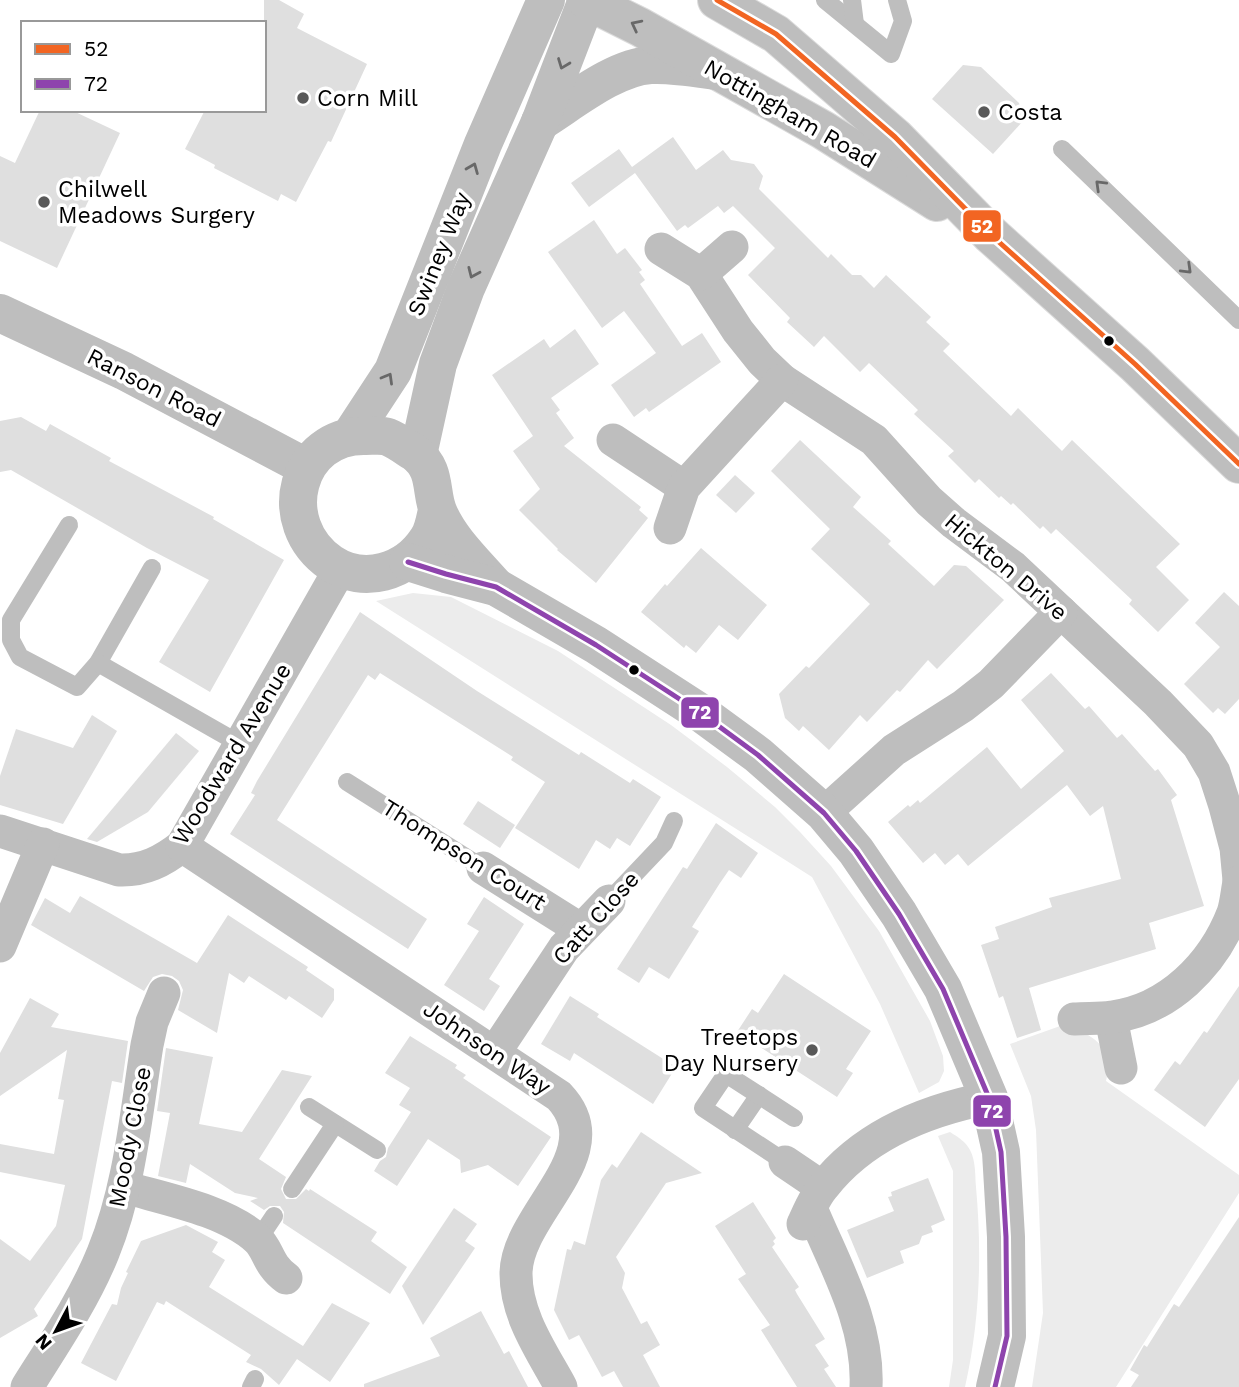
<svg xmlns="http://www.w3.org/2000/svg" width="1239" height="1387" font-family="'Work Sans',sans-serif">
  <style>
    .green { fill: #ececec }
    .building { fill: #dfdfdf }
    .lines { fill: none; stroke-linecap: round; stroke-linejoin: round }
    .primary-casing { stroke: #dbdbdb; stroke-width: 40 }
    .service { stroke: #bebebe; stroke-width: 18 }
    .minor { stroke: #bebebe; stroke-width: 33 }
    .tertiary { stroke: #bebebe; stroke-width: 38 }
    .primary { stroke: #bebebe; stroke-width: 38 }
    .bus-1-casing { stroke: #fff; stroke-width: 10 }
    .bus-2-casing { stroke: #fff; stroke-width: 10 }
    .bus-1 { stroke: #f26522; stroke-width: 5 }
    .bus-2 { stroke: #8e44ad; stroke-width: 5 }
    .oneway { stroke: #686868 }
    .poi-dot { fill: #595959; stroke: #fff; stroke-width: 2.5 }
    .bus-dot { fill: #000; stroke: #fff; stroke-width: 2.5 }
    .labels { text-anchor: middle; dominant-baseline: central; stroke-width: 7; stroke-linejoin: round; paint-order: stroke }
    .poi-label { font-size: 23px; fill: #000; stroke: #fff; text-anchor: start }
    .street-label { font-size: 23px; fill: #000; stroke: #fff }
    .line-badge { stroke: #fff; stroke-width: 2.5 }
    .badge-label { font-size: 19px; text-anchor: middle; font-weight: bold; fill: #fff }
  </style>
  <rect width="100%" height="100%" fill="#fff"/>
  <g class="green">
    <path d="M413 593 451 597 558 651 671 725 727 767 775 807 800 832 831 866 879 931 930 1021 943 1056 944 1071 939 1082 919 1093 880 1004 812 877 376 601Z"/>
    <path d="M1063 1025C1093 1034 1114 1046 1106 1081L1239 1175V1193L1116 1387H1032L1043 1313 1036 1130 1031 1096 1010 1044Z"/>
    <path d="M950 1132C958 1137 966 1142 970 1150 976 1161 975 1176 976 1187 982 1254 980 1321 965 1387H949L953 1360V1171L938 1136Z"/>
  </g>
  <g class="building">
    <path d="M264 0H279L304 14 297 28 367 64 331 142 328 141 296 202 281 194 278 201 214 168 215 165 185 149 205 110H264Z"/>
    <path d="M963 65 981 67 1019 103 1024 120 993 154 932 99Z"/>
    <path d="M40 110H71L120 133 57 268 0 241V156L15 163Z"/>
    <path d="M673 137 696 170 723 150 731 160 754 164 763 176 759 189 828 258 831 254 852 275H861L874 288 886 275 931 317 926 322 950 344 943 351 1011 416 1018 408 1062 451 1072 440 1180 544 1156 567 1189 600 1158 632 1129 604 1132 600 1056 529 1051 534 1043 526 1040 529 1013 503 1011 505 1001 496 999 498 979 479 975 483 948 456 954 451 914 414 918 410 869 363 860 372 824 336 814 347 787 322 790 318 748 275 775 248 733 206 724 213 718 206 688 228 685 225 677 231 635 173 589 207 571 183 619 149 632 167Z"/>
    <path d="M594 220 617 254 625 248 642 270 639 272 645 280 640 284 682 346 702 333 721 362 649 412 646 408 634 417 611 385 656 353 624 311 602 328 548 252Z"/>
    <path d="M575 329 599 364 551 398 560 410 556 413 574 438 564 446 641 507 639 510 648 518 596 583 557 550 558 549 519 510 540 489 513 451 533 436 492 375 544 339 550 348Z"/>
    <path d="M21 417 46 431 50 424 111 458 109 461 214 517 213 519 284 560 210 692 159 662 209 580 147 548 11 470 0 472V421Z"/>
    <path d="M800 440 861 497 853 507 891 541 888 544 934 586 954 565 966 566 1004 600 937 669 928 660 900 692 897 690 867 722 860 715 829 750 803 726 799 731 785 718 779 694 806 666 809 668 870 604 811 549 830 529 771 471Z"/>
    <path d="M735 475 755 493 736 513 716 495Z"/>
    <path d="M701 548 767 605 738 640 719 625 696 653 686 645 684 648 641 612 665 584 667 586Z"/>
    <path d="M1224 592 1239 606V699L1225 714 1218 708 1213 713 1184 684 1220 647 1195 623Z"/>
    <path d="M360 612 477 691 579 755 581 752 630 783 633 779 661 797 630 846 617 838 610 849 596 840 579 869 515 828 545 782 511 760 513 757 380 673 375 680 368 675 277 820 427 919 408 949 230 834 255 795 251 793 257 781Z"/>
    <path d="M1051 673 1085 709 1089 706 1117 738 1122 734 1155 771 1158 769 1177 795 1171 800 1204 906 1149 923 1156 949 1029 988 1041 1030 1017 1038 1003 996 999 998 981 945 999 939 995 927 1052 907 1049 898 1121 879 1103 806 1090 816 1067 785 968 866 958 854 945 865 935 853 923 863 888 822 908 805 910 807 918 800 920 803 987 747 1021 789 1064 751 1021 700Z"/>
    <path d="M92 715 117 731 63 824 0 805V776L16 729 73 748Z"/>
    <path d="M176 733 199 751 148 812 97 842 87 839Z"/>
    <path d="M478 801 515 825 500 848 463 824Z"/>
    <path d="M716 823 758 853 741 878 729 870 720 883 692 927 699 931 669 979 649 967 639 983 617 969 683 867 687 869Z"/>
    <path d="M80 896 197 963 228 915 308 967 306 970 334 989V1000L322 1018 289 996 286 1000 249 976 244 983 229 973 217 1033 178 1010 183 990 179 981 172 976 162 974 153 977 144 991 31 925 45 898 70 913Z"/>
    <path d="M484 897 524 924 489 979 500 986 484 1011 444 985 479 931 467 924Z"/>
    <path d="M784 974 871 1031 846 1069 853 1073 837 1097 737 1032 752 1009 758 1013Z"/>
    <path d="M1239 986V1079L1205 1127 1154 1090 1175 1061 1180 1065 1204 1031 1207 1033Z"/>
    <path d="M570 996 599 1014 597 1017 676 1067 653 1104 574 1053 570 1061 541 1044Z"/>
    <path d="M30 998 59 1014 51 1027 128 1041 122 1083 112 1081 82 1239 34 1309 38 1316 0 1338V1239L30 1261 56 1226 65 1185 0 1172V1144L54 1154 64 1100 58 1099 67 1050 0 1096V1053Z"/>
    <path d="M410 1036 457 1065 455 1068 466 1075 463 1078 551 1137 518 1186 488 1165 461 1173 460 1160 428 1139 397 1186 374 1171 380 1161 386 1157 388 1148 411 1112 399 1105 410 1088 385 1073Z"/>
    <path d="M166 1048 213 1057 199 1124 242 1132 282 1070 312 1076 259 1159 286 1177 281 1189 286 1199H296L306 1189 309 1191 310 1189 377 1232 371 1241 407 1267 390 1294 283 1223 284 1212 280 1206H270L264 1210 250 1201 258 1198 235 1193 190 1164 186 1183 158 1176 170 1113 157 1111Z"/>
    <path d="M641 1132 702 1173 666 1183 616 1257 625 1273 622 1288 641 1324 647 1321 660 1345 643 1355 660 1387H623L614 1371 602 1377 579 1335 569 1340 554 1310 567 1249 571 1250 574 1241 585 1245 601 1180 612 1164 617 1168Z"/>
    <path d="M928 1178 945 1220 931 1226 933 1232 922 1236 919 1244 900 1251 904 1263 867 1278 847 1230 894 1211 888 1197 892 1196 891 1192Z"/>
    <path d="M753 1202 776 1238 773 1241 775 1244 772 1247 799 1287 795 1290 797 1294 825 1339 815 1345 829 1366 824 1369 836 1387H797L761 1330 770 1325 738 1279 746 1274 715 1226Z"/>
    <path d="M454 1208 477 1224 465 1241 475 1248 423 1325 402 1286Z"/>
    <path d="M1239 1217V1387H1131L1139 1375 1130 1370 1144 1345 1147 1347 1174 1304 1179 1307Z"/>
    <path d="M186 1225 218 1242 212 1252 225 1260 209 1287 303 1346 332 1303 370 1323 330 1382 297 1359 279 1385 261 1369 246 1362 251 1355 166 1301 164 1305 157 1302 116 1381 81 1363 112 1304 117 1305 121 1288 128 1273 126 1272 141 1241Z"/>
    <path d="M481 1311 504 1354 509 1351 528 1387H364V1384L440 1356 430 1338Z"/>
  </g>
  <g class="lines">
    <g class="primary-casing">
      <g id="primary">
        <path d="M586 0 640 27 823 130 937 202"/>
        <path d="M717 0 776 34 895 137 990 234 1135 364 1239 464"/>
      </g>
    </g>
    <g class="service">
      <path d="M825 0 891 54 903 21 897 0"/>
      <path d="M852 0 855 24"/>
      <path d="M1062 149 1239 320"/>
      <path d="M69 525 11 620V640L20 657 77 687 98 663 152 568"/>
      <path d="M98 663 240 744"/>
      <path d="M347 782 483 868"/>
      <path d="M609 901 664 843 674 821"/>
      <path d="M309 1107 377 1150"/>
      <path d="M735 1130 759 1095"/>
      <path d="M785 1162 703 1108 726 1074 794 1118"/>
      <path d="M292 1189 335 1124"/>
      <path d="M258 1240 274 1216"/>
      <path d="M251 1387 255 1379"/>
    </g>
    <g class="minor">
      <path d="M661 249 701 274 738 331 762 361 782 380 874 440 929 501 954 523 1013 567 1158 703 1198 745 1214 772 1225 806 1236 848 1239 880"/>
      <path d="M701 274 732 247"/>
      <path d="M613 440 684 487"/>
      <path d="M670 528 684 487 782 380"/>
      <path d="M824 813 894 750 963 706 991 684 1061 612"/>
      <path d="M0 831 119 870C144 871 163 861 182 846L340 569"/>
      <path d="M182 846 559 1096C614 1154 516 1213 516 1274 516 1316 542 1352 561 1387"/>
      <path d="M483 868 580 929"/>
      <path d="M0 946 43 844"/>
      <path d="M1111 1018 1121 1068"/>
      <path d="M1074 1019C1087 1018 1100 1019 1112 1017 1168 1010 1213 965 1233 913 1236 904 1237 892 1239 882"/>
      <path d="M495 1052 564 948 609 901"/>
      <path d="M785 1162 822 1187"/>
      <path d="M124 1187C165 1199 225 1210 257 1239 269 1250 267 1264 286 1278"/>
      <path d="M811 1208C835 1266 869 1323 866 1387"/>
      <path d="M803 1224C809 1211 815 1196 824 1186 864 1135 927 1110 989 1098"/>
      <path d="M27 1387C54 1344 84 1300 103 1253 130 1187 136 1114 147 1045L152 1022 164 993"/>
    </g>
    <g class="tertiary">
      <path d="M540 122C571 103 614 67 651 65 673 64 695 68 716 71"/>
      <path d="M0 313 124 371 306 467"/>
      <path d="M351 435 393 371 483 144 546 0"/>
      <path d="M418 455 438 364 466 288 540 122 587 0"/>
      <path d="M437 510C435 519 433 532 427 540 406 572 364 585 331 563 273 523 296 434 366 436 373 436 382 435 388 437 396 440 407 448 415 453 437 470 430 491 438 511 449 539 476 564 496 587"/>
      <path d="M408 562 446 574 496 587 596 645 698 711 758 755 824 813 856 851 899 914 943 989 989 1098 1001 1152 1006 1237 1007 1336 995 1387"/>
    </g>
    <use href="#primary" class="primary"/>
    <g class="bus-1-casing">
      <path id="bus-1" d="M717 0 776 34 895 137 990 234 1135 364 1239 464"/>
    </g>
    <g class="bus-2-casing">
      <path id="bus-2" d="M408 562 446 574 496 587 596 645 698 711 758 755 824 813 856 851 899 914 943 989 989 1098 1001 1152 1006 1237 1007 1336 995 1387"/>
    </g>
    <use href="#bus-1" class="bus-1"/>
    <use href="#bus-2" class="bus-2"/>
  </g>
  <defs><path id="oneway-chevron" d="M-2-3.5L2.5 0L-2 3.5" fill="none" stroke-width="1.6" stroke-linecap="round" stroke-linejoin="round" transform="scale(1.75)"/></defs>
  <g class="oneway">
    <use href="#oneway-chevron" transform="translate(636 25) rotate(-153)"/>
    <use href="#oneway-chevron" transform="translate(563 64) rotate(111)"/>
    <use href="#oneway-chevron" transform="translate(473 168) rotate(-68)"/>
    <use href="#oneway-chevron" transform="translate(1100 185) rotate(-136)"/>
    <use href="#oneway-chevron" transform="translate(1187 269) rotate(44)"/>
    <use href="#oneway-chevron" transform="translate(473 273) rotate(114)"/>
    <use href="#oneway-chevron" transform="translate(388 378) rotate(-60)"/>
  </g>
  <g class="poi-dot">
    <circle cx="303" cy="98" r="7"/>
    <circle cx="984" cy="112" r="7"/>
    <circle cx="44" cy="202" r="7"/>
    <circle cx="812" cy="1050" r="7"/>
  </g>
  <g class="bus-dot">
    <circle cx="1109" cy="341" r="6"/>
    <circle cx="634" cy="670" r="6"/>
  </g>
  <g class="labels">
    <g class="poi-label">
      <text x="317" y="98">Corn Mill</text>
      <text x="998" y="112">Costa</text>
      <text x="58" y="189">Chilwell<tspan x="58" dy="26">Meadows Surgery</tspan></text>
      <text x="798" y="1037" text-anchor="end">Treetops<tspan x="798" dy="26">Day Nursery</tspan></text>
    </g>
    <g class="street-label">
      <text transform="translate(790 114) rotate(30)">Nottingham Road</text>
      <text transform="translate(439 254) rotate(-68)">Swiney Way</text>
      <text transform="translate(154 388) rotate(27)">Ranson Road</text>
      <text transform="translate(1006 567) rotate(40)">Hickton Drive</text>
      <text transform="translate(232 754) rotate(-59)">Woodward Avenue</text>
      <text transform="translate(464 855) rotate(32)">Thompson Court</text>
      <text transform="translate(596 918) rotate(-48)">Catt Close</text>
      <text transform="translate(487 1048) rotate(34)">Johnson Way</text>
      <text transform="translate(130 1137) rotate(-79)">Moody Close</text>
    </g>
  </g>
  <g class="line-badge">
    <rect x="962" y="209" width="40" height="34" rx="7" fill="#f26522"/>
    <rect x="680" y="696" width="40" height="33" rx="7" fill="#8e44ad"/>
    <rect x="972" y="1094" width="40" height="34" rx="7" fill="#8e44ad"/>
  </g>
  <g class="badge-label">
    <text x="982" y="233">52</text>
    <text x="700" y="719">72</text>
    <text x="992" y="1118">72</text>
  </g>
  <rect x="21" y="21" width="245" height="91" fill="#ffffff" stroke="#999999" stroke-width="2"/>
  <rect x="35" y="44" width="35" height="10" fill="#f26522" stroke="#999999" stroke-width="2"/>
  <text x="84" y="56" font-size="21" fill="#000000">52</text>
  <rect x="35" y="79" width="35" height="10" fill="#8e44ad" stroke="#999999" stroke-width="2"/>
  <text x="84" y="91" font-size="21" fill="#000000">72</text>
  <g transform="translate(56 1331) rotate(229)" stroke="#ffffff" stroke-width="5" paint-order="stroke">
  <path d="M0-5L12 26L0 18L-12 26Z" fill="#000000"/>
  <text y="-10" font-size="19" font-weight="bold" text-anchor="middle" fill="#000000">N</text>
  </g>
</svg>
